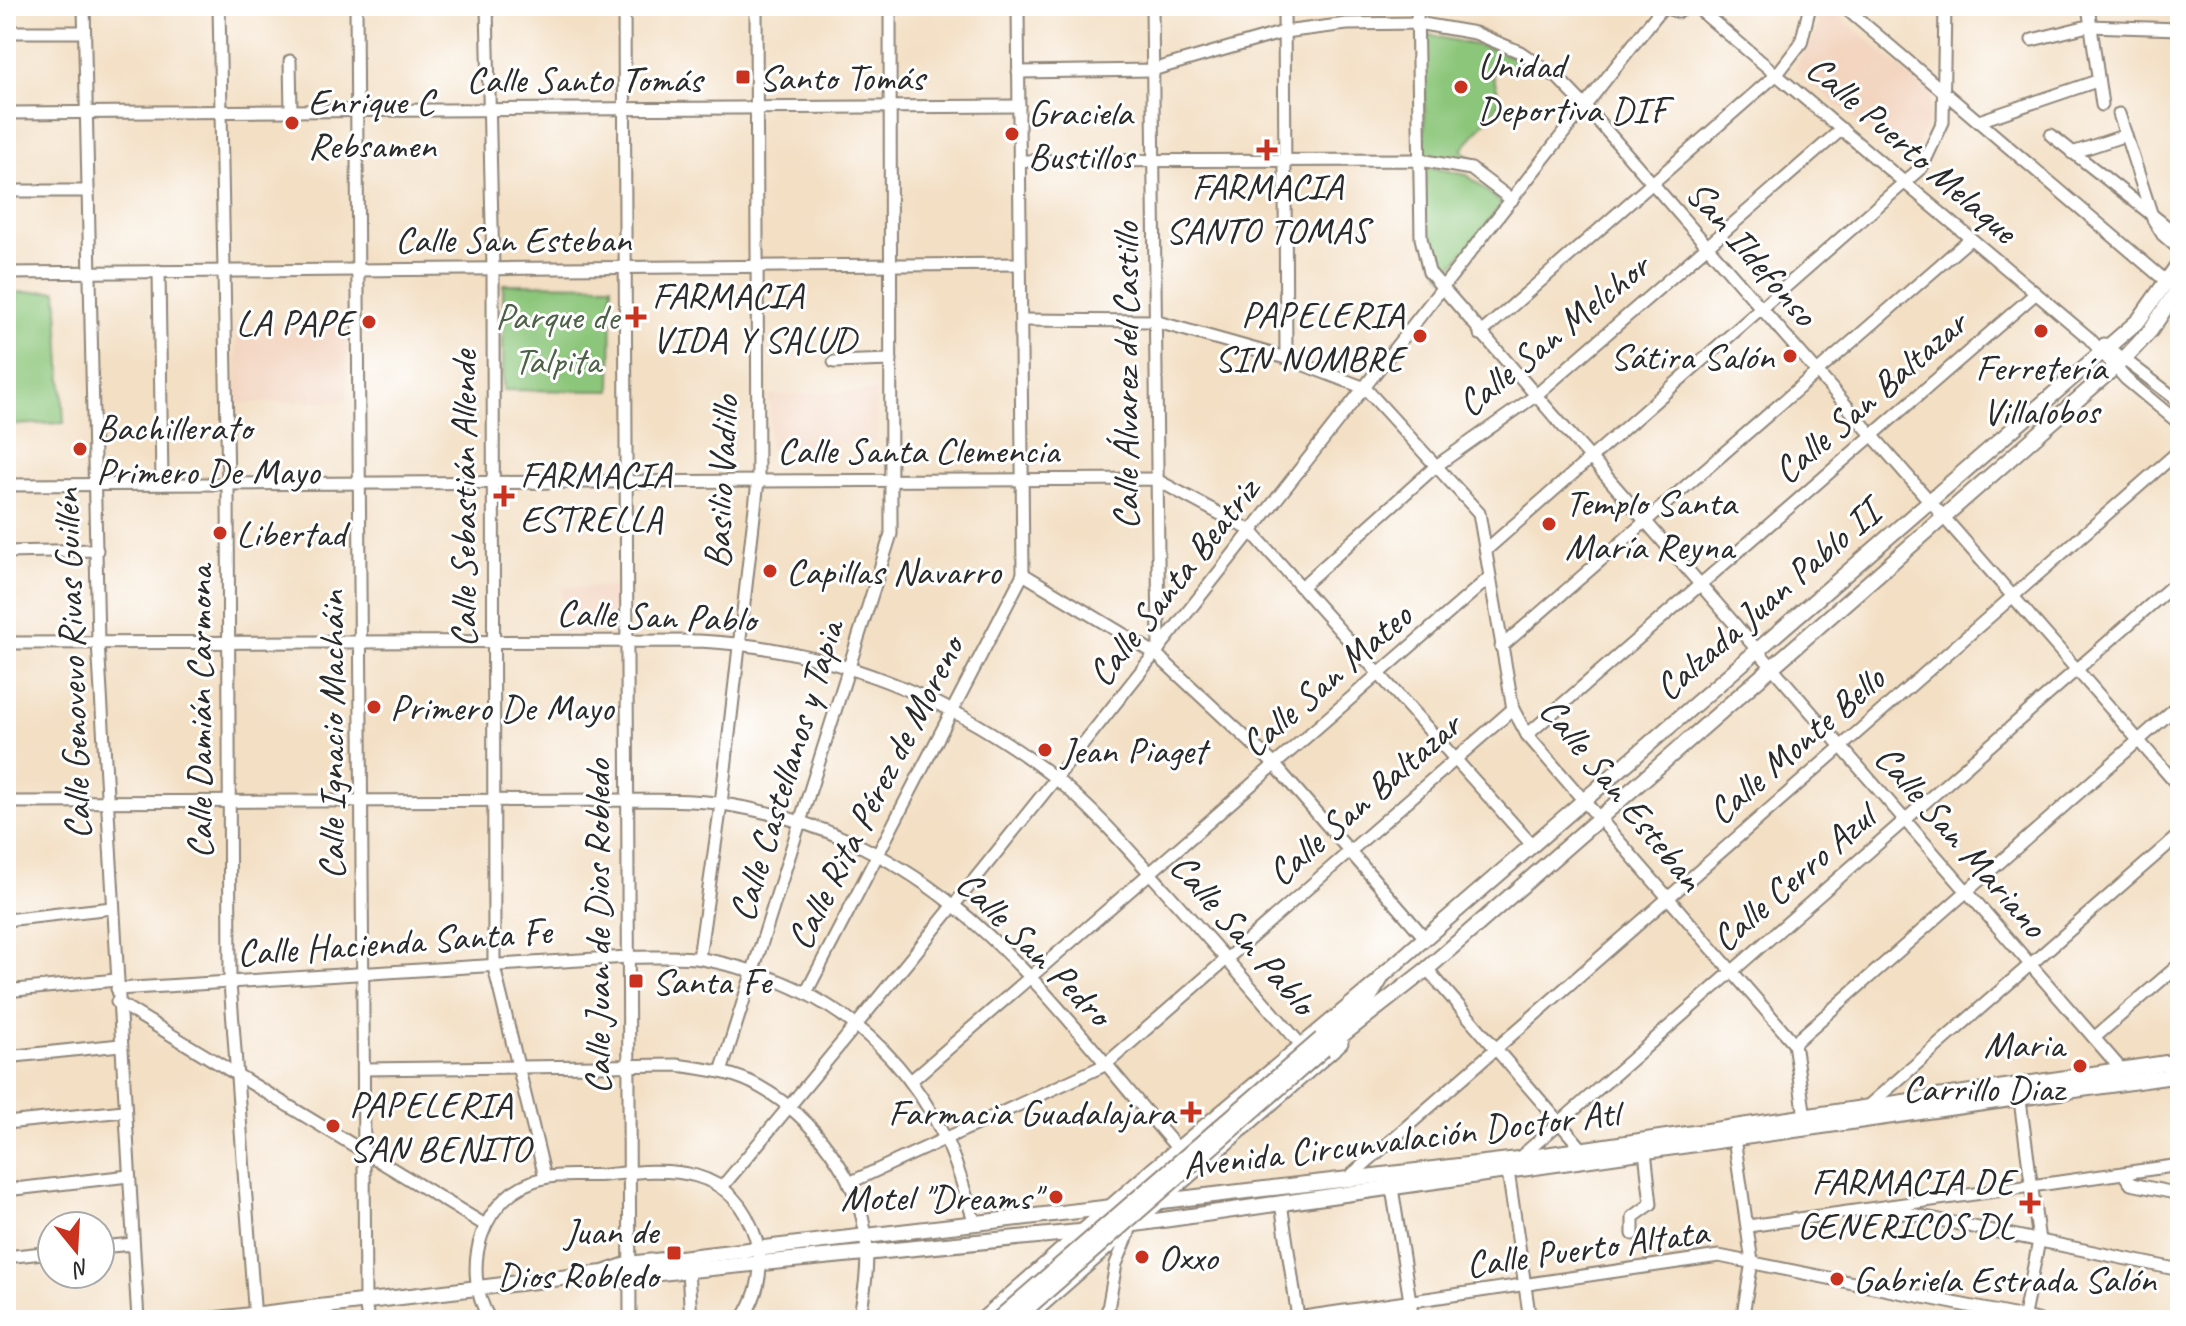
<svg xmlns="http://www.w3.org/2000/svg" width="2186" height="1326" font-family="Caveat,sans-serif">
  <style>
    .built { fill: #f3d4bf }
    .green { fill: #8cc67a; stroke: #5c7852; stroke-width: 2 }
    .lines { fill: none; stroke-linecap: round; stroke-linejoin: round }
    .minor-casing { stroke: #8f8578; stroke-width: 15 }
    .major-casing { stroke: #8f8578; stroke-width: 18 }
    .minor { stroke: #fff; stroke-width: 11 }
    .major { stroke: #fff; stroke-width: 14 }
    .major-bridge-casing { stroke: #8f8578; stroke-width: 18; stroke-linecap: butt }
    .major-bridge { stroke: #fff; stroke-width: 14 }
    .poi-dot { fill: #c8321e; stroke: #fff; stroke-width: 3 }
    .labels { text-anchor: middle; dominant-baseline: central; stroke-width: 6; stroke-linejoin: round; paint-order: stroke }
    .poi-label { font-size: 38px; fill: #2b2b2b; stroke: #fff; text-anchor: start }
    .street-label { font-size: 38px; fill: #2b2b2b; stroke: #fff }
    .park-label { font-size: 38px; fill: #4d6147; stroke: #fff }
  </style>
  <rect width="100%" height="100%" fill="#fff"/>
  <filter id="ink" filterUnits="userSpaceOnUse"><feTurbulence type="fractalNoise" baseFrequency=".0125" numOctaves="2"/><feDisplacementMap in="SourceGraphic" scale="16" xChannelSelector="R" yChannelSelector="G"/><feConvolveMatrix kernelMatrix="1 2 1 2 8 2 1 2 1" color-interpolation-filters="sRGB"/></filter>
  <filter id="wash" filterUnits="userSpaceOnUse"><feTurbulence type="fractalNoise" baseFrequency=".006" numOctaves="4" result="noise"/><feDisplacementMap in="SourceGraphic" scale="32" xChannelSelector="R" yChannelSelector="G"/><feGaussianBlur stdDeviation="1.8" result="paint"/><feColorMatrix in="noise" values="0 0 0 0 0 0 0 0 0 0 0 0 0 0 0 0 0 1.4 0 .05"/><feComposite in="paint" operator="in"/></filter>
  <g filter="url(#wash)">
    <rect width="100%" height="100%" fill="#f3dfc4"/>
    <g class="built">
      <path d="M1828 6 1932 94 1928 120 1915 151 1904 164 1795 67 1817 30 1820 8Z"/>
      <path d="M347 323V401L237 403 236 325Z"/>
      <path d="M876 391V442L769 448V395Z"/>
      <path d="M562 587H615V632L562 633Z"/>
    </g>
    <g class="green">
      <path d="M1425 34 1493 49 1523 62 1492 73 1501 101 1462 150 1479 164 1424 153Z"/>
      <path d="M1425 166 1467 175 1502 204 1444 277C1417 246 1425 205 1425 166Z"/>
      <path d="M503 284 612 285 611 391 503 390Z"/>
      <path d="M57 291 64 423 6 425V293Z"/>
    </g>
  </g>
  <g filter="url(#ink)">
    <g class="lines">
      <g class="minor-casing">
        <g id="minor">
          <path d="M84 6 98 642 138 1320"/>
          <path d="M219 6 228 484 230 983 255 1319"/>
          <path d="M356 6 365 1301 368 1320"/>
          <path d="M487 6 493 269 494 967 545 1177"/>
          <path d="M624 6 630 1320"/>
          <path d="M1152 6 1159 649"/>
          <path d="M1284 6 1286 358"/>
          <path d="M1417 6 1421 238 1429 272 2121 1069"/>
          <path d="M1661 6 1678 12 1690 6"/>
          <path d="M1695 6 2089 338 2126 379 2180 424"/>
          <path d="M1843 6 2167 282"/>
          <path d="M2088 6 2102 105"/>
          <path d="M6 32H84"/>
          <path d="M2032 40 2088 26 2180 29"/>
          <path d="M290 61 291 111"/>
          <path d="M1018 72 1152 70 1284 32 1347 24 1417 23 1475 33 1520 52 1558 78 1585 106 2180 788"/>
          <path d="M6 113 1019 106"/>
          <path d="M2119 114 2153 219 2163 235 2180 250"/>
          <path d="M1979 121 2097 81"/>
          <path d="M2051 135 2180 237"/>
          <path d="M2072 153 2126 135"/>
          <path d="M1020 161 1420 160 1471 169 1512 200"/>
          <path d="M6 191H88"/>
          <path d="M159 271 162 484"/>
          <path d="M6 273 1020 264"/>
          <path d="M1021 320 1154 321 1286 358 1365 388 1479 513 1513 709 1527 735 1794 1043 1805 1117"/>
          <path d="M1480 334 1778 73 1801 43 1810 6"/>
          <path d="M2104 344 2180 402"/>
          <path d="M834 362 891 360"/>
          <path d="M6 485 1155 479 1250 530 1533 846"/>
          <path d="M1487 549 1922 167 1943 122 1945 6"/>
          <path d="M6 552 97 550"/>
          <path d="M1023 574 1156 654 1274 764 1425 938"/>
          <path d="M1301 587 1436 466 1535 396 1842 129"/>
          <path d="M6 643 699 641C828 647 955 698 1055 778 1096 811 1130 851 1165 890 1211 941 1256 993 1301 1045"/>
          <path d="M1501 647 1970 239"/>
          <path d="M1527 735 2035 294"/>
          <path d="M6 802 626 800C658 801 692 799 723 804 945 838 1041 991 1177 1148"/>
          <path d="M6 920 112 908"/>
          <path d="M699 958 721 804 758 481 756 6"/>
          <path d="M1427 969 1583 1150"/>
          <path d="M117 989 628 957C652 958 679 955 702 959 812 979 894 1036 944 1136 958 1163 965 1195 975 1223"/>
          <path d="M6 991 116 980"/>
          <path d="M807 991 1023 574 1018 6"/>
          <path d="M117 1002 485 1225"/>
          <path d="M2094 1038 2180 964"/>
          <path d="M1794 1043 2180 704"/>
          <path d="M6 1057 120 1045"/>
          <path d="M364 1069 677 1065C705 1069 735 1072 760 1087 812 1116 861 1180 866 1240 869 1266 864 1294 859 1320"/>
          <path d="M721 1072 891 534 890 6"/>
          <path d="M912 1080 1489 578"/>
          <path d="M2019 1093 2039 1241 2023 1320"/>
          <path d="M1867 1107 2180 834"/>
          <path d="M6 1123 124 1111"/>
          <path d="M1733 1131 1752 1262 1742 1320"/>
          <path d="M1518 1159 2180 579"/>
          <path d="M1508 1171 1530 1320"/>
          <path d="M2123 1173 2131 1184 2180 1194"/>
          <path d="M1347 1179 2180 450"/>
          <path d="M849 1183 1105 1065 1513 709"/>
          <path d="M722 1187C1045 802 1351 402 1662 8"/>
          <path d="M1392 1188 1413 1320"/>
          <path d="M6 1190 129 1176"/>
          <path d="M1281 1203 1298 1318"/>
          <path d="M1887 1209 2180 1270"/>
          <path d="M1748 1226 2180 1165"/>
          <path d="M1633 1234V1217L1651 1204 1645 1151"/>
          <path d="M100 1247 133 1244"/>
          <path d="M6 1257 52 1252"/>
          <path d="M688 1270 691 1320"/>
          <path d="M490 1320C459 1269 481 1192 544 1178 563 1173 586 1177 605 1175 670 1168 732 1163 756 1239 765 1268 758 1295 742 1320"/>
          <path d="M980 1320 1154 1167 1377 981"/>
          <path d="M1026 1320 1342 1043"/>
          <path d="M1106 1320 1116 1264 1129 1233"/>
          <path d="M1283 1320 1719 1256 2038 1320"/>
        </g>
      </g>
      <g class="major-casing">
        <g id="major">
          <path d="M1321 1039 1369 998 1383 975 1425 938 2139 320 2180 262"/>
          <path d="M1327 1047 1427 969 2124 359 2150 331 2180 286"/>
          <path d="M607 1274 629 1276 1079 1232 2180 1075"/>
          <path d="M209 1320 603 1273 629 1264 1518 1159 2180 1061"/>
        </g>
      </g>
      <use href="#minor" class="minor"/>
      <use href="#major" class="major"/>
      <g class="major-bridge-casing">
        <g id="major-bridge">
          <path d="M997 1320 1321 1039"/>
          <path d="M1014 1320 1324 1049"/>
        </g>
      </g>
      <use href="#major-bridge" class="major-bridge"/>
    </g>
  </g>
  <g class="poi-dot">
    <rect x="735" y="69" width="16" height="16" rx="4"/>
    <circle cx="1461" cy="87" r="8"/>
    <circle cx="292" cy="123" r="8"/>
    <circle cx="1012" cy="134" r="8"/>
    <path d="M1263 138h8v8h8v8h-8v8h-8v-8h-8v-8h8z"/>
    <path d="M632 305h8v8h8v8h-8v8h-8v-8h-8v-8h8z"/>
    <circle cx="369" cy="322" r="8"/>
    <circle cx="2041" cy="331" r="8"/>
    <circle cx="1420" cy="336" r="8"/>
    <circle cx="1790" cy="356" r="8"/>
    <circle cx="80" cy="449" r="8"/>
    <path d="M500 484h8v8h8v8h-8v8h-8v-8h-8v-8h8z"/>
    <circle cx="1549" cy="524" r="8"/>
    <circle cx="220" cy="533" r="8"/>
    <circle cx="770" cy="571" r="8"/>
    <circle cx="374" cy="707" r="8"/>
    <circle cx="1045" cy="750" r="8"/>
    <rect x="628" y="973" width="16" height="16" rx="4"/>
    <circle cx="2080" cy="1066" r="8"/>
    <path d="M1187 1100h8v8h8v8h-8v8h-8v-8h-8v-8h8z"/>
    <circle cx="333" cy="1126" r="8"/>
    <circle cx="1056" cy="1197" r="8"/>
    <path d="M2026 1191h8v8h8v8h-8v8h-8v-8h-8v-8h8z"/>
    <rect x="666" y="1245" width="16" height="16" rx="4"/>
    <circle cx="1142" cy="1257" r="8"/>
    <circle cx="1837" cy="1279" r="8"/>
  </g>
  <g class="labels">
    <g class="poi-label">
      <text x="1477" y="65">Unidad<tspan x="1477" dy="44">Deportiva DIF</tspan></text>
      <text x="759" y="77">Santo Tomás</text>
      <text x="308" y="101">Enrique C<tspan x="308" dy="44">Rebsamen</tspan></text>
      <text x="1028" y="112">Graciela<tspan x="1028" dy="44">Bustillos</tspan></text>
      <text x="1267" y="186" text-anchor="middle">FARMACIA<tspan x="1267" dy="44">SANTO TOMAS</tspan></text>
      <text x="652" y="295">FARMACIA<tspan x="652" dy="44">VIDA Y SALUD</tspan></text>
      <text x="1404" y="314" text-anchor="end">PAPELERIA<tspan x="1404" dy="44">SIN NOMBRE</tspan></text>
      <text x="353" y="322" text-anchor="end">LA PAPE</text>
      <text x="1774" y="356" text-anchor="end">Sátira Salón</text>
      <text x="2041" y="367" text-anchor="middle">Ferretería<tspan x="2041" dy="44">Villalobos</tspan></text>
      <text x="96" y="427">Bachillerato<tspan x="96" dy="44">Primero De Mayo</tspan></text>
      <text x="520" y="474">FARMACIA<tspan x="520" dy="44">ESTRELLA</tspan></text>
      <text x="1565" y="502">Templo Santa<tspan x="1565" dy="44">María Reyna</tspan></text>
      <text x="236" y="533">Libertad</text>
      <text x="786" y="571">Capillas Navarro</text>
      <text x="390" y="707">Primero De Mayo</text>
      <text x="1061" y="750">Jean Piaget</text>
      <text x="652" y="981">Santa Fe</text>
      <text x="2064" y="1044" text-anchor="end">Maria<tspan x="2064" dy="44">Carrillo Diaz</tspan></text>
      <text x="349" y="1104">PAPELERIA<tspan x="349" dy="44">SAN BENITO</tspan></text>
      <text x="1175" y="1112" text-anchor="end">Farmacia Guadalajara</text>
      <text x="2014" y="1181" text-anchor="end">FARMACIA DE<tspan x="2014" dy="44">GENERICOS DL</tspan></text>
      <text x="1040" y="1197" text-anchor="end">Motel "Dreams"</text>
      <text x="658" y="1231" text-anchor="end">Juan de<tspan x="658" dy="44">Dios Robledo</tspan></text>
      <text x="1158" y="1257">Oxxo</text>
      <text x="1853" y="1279">Gabriela Estrada Salón</text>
    </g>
    <g class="street-label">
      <text x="584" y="79">Calle Santo Tomás</text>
      <text transform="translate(1912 149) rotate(41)">Calle Puerto Melaque</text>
      <text x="513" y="239">Calle San Esteban</text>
      <text transform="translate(1752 253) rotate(49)">San Ildefonso</text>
      <text transform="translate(1553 335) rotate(-39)">Calle San Melchor</text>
      <text transform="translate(1125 376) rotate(-90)">Calle Álvarez del Castillo</text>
      <text transform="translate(1870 397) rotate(-41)">Calle San Baltazar</text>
      <text x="918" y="450">Calle Santa Clemencia</text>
      <text transform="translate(721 482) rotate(-87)">Basilio Vadillo</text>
      <text transform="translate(463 499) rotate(-90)">Calle Sebastián Allende</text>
      <text transform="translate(1173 582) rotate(-52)">Calle Santa Beatriz</text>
      <text transform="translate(1767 600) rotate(-41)">Calzada Juan Pablo II</text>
      <text transform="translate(656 616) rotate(2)">Calle San Pablo</text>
      <text transform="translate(72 664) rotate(-92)">Calle Genovevo Rivas Guillén</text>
      <text transform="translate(1326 680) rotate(-41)">Calle San Mateo</text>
      <text transform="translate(199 712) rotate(-90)">Calle Damián Carmona</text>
      <text transform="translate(331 735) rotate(-90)">Calle Ignacio Macháin</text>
      <text transform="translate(1796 745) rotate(-41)">Calle Monte Bello</text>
      <text transform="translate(786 771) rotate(-73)">Calle Castellanos y Tapia</text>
      <text transform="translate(875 793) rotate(-63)">Calle Rita Pérez de Moreno</text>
      <text transform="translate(1622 794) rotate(51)">Calle San Esteban</text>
      <text transform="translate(1364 799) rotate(-41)">Calle San Baltazar</text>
      <text transform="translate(1961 841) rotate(49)">Calle San Mariano</text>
      <text transform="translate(1793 878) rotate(-41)">Calle Cerro Azul</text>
      <text transform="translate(597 927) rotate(-90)">Calle Juan de Dios Robledo</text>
      <text transform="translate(1243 934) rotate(49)">Calle San Pablo</text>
      <text transform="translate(394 942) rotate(-4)">Calle Hacienda Santa Fe</text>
      <text transform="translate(1034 948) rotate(45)">Calle San Pedro</text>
      <text transform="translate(1401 1139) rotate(-7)">Avenida Circunvalación Doctor Atl</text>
      <text transform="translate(1587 1248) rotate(-8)">Calle Puerto Altata</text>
    </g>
    <g class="park-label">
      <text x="557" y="316">Parque de<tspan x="557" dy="44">Talpita</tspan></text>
    </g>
  </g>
  <rect width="2186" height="1326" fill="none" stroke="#fff" stroke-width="32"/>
  <g transform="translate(76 1250) rotate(162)"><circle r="38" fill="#ffffff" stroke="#aaaaaa" stroke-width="2"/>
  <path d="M0-6L14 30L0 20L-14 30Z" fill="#c8321e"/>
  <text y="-12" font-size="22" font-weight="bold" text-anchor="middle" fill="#2b2b2b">N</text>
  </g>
</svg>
